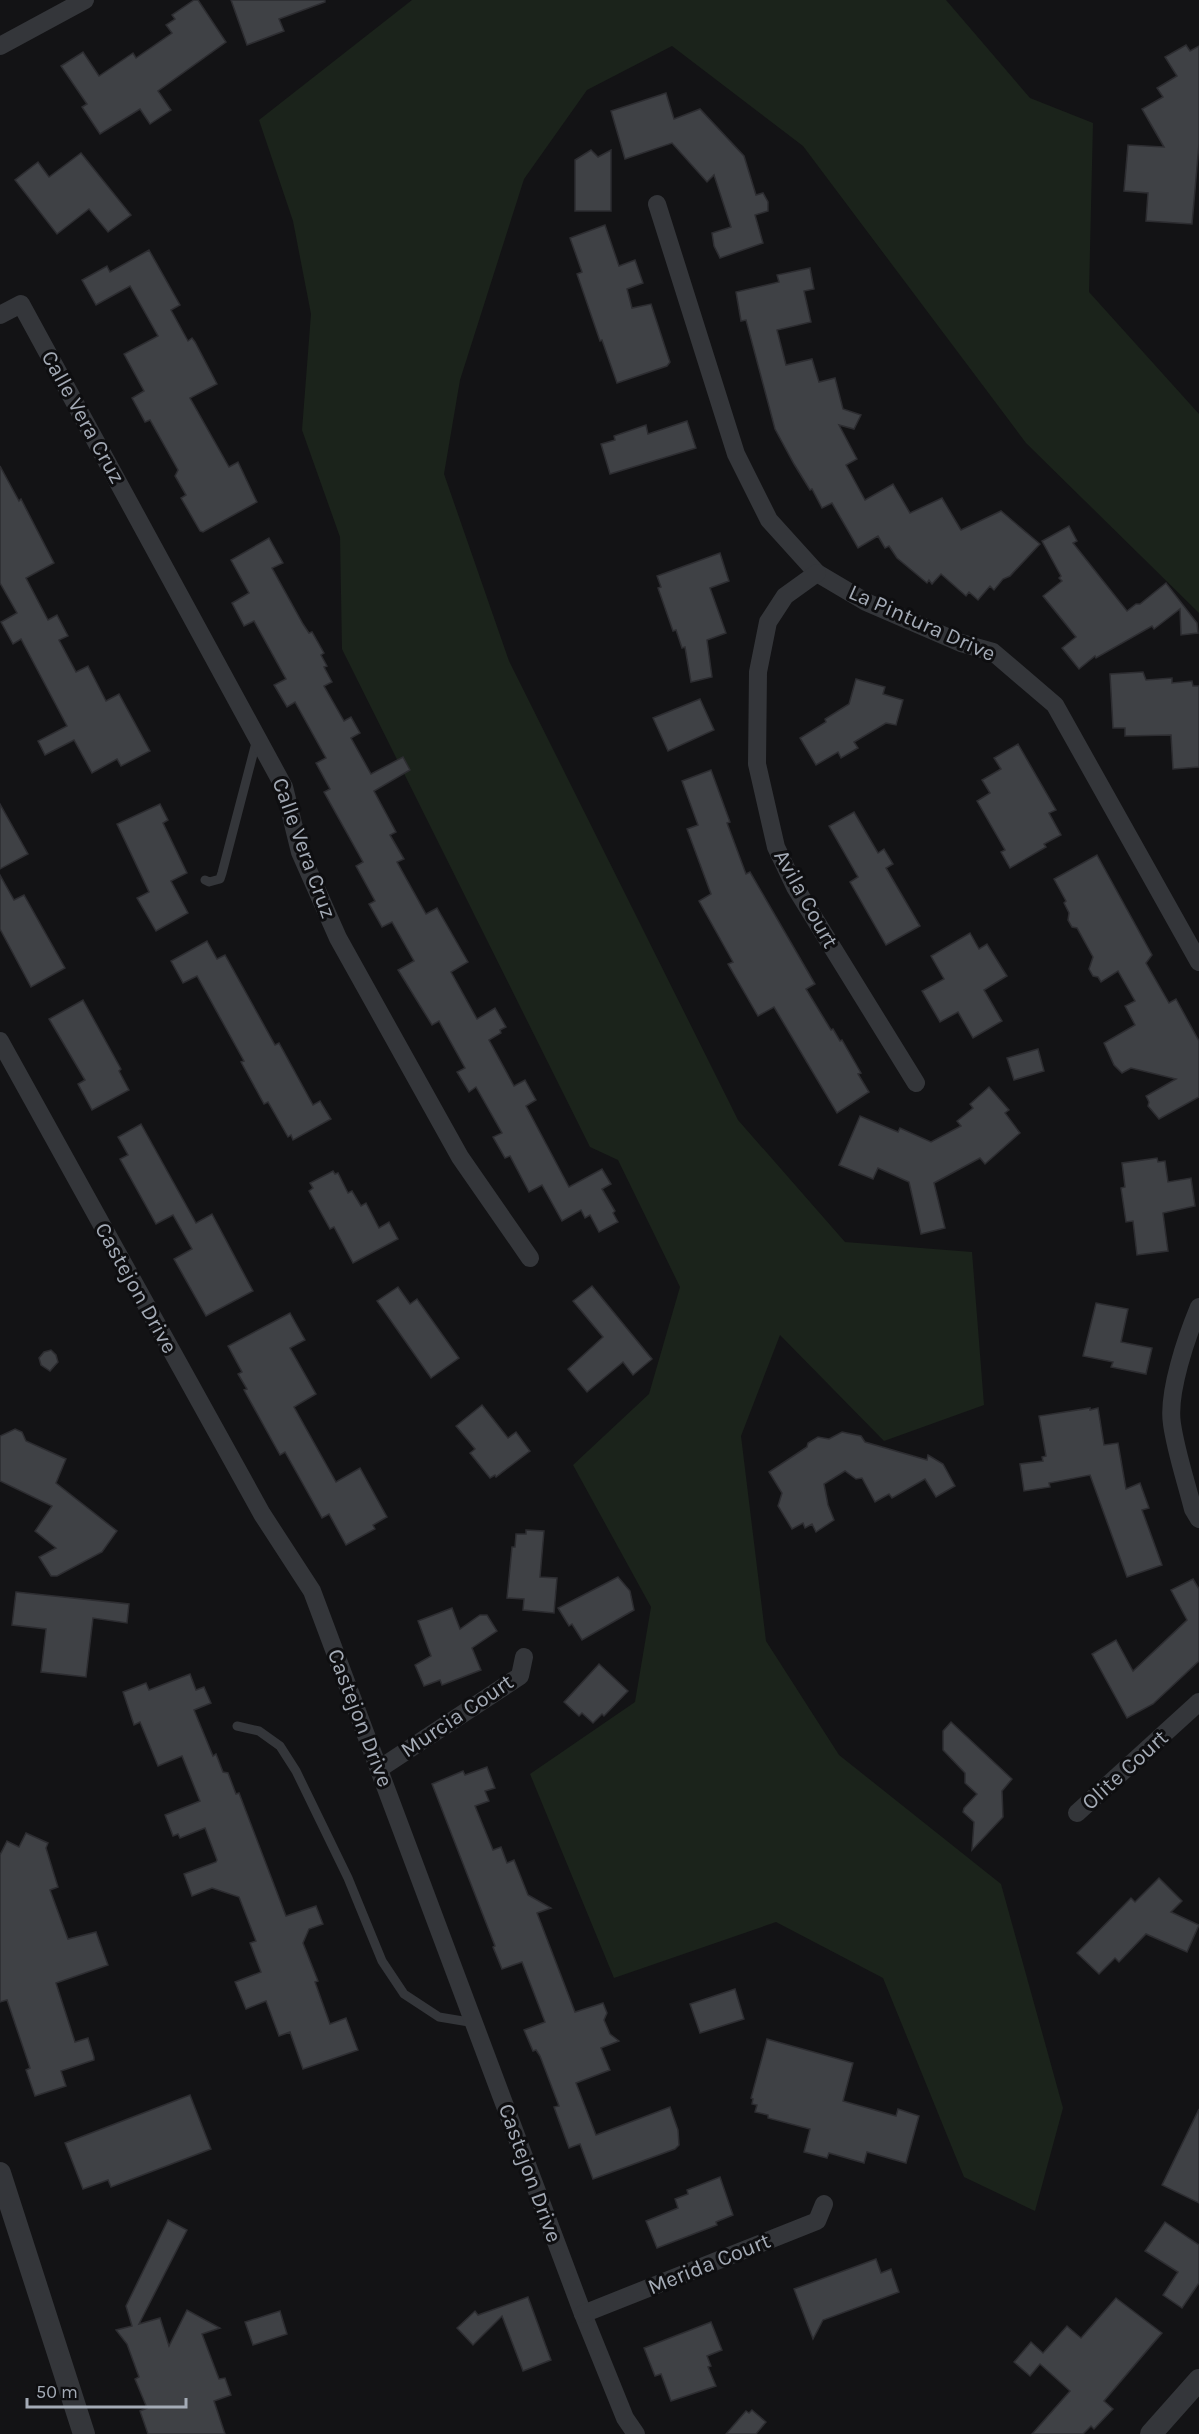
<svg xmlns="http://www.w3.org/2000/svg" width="1199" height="2434" font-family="Karla,sans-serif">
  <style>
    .green { fill: #1b231b }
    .building { fill: #3f4145; stroke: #2d2d31; stroke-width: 1.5 }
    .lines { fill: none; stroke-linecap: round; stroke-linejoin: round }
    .service { stroke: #34363a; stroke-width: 9 }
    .minor { stroke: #34363a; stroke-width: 18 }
    .tertiary { stroke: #34363a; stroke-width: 22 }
    .labels { text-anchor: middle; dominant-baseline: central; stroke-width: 6; stroke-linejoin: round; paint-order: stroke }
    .street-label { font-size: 22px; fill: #a4abb6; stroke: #0e0e10 }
  </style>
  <rect width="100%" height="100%" fill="#131315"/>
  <path class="green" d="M412 0H946L1030 98 1093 123 1089 292 1199 414V613L1026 443 803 146 672 46 587 90 524 179 460 380 444 474 509 661 738 1120 845 1242 972 1252 984 1405 884 1441 780 1335 741 1436 766 1641 839 1755 1001 1884 1063 2108 1035 2211 964 2177 883 1978 776 1922 614 1978 530 1774 635 1702 651 1607 573 1465 649 1394 680 1287 618 1160 590 1147 342 649 340 537 302 430 311 314 293 221 259 120Z"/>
  <g class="building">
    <path d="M194 0H198L226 42 158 91 171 110 150 124 140 109 100 134 82 107 87 104 61 66 83 52 99 76 133 53 136 58 172 33 166 25 175 19 172 15Z"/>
    <path d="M231 0H325V2L279 19 284 31 247 45Z"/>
    <path d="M1186 45 1190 51 1199 46V144L1192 224 1146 221 1148 193 1124 191 1128 145 1164 147 1142 109 1163 97 1157 88 1177 76 1165 57Z"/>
    <path d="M666 93 674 119 700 109 744 156 756 195 763 193 768 202V211L755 215 763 243 720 258 714 246 712 233 731 227 714 175 707 182 672 143 625 159 611 111Z"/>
    <path d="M591 150 598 157 611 150V211H575V160Z"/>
    <path d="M81 153 131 215 108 232 89 209 57 234 15 180 38 162 49 177Z"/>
    <path d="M605 225 619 266 635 260 643 283 627 289 632 308 651 304 670 362 667 366 617 383 602 340 600 341 577 274 582 272 570 238Z"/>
    <path d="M149 250 180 305 171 310 188 341 192 338 195 342 217 384 190 398 229 467 238 462 257 502 203 532 200 531 181 498 186 495 175 476 178 470 150 420 145 422 132 398 144 391 124 354 158 336 130 286 96 305 82 280 107 266 110 272Z"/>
    <path d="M810 268 814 289 804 291 811 322 777 330 786 365 812 359 819 382 835 378 843 409 861 415 854 429 839 425 857 459 846 465 865 500 893 484 910 513 942 498 961 530 1001 511 1040 544 1010 576 1003 579 994 590 990 586 978 600 969 592 966 596 941 574 932 584 929 580 927 583 897 558 889 546 885 548 878 536 858 548 832 503 822 508 812 489 810 490 794 464 775 429 746 320 741 321 736 292 779 282 777 275Z"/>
    <path d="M687 421 696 448 610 474 601 444 615 440 614 436 646 425 648 434Z"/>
    <path d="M0 466 19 501 21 499 54 563 26 578 48 620 57 615 68 636 59 640 76 672 88 666 106 701 119 694 150 751 121 766 117 759 92 773 74 740 45 755 38 741 67 726 21 639 13 644 1 622 17 613 0 583Z"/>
    <path d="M1069 526 1077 541 1073 543 1127 611 1136 604H1140L1166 583 1197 623 1198 633 1181 635 1180 609 1154 629 1152 626 1096 658 1095 656 1079 669 1062 648 1076 637 1043 596 1062 581 1059 578 1061 576 1042 541Z"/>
    <path d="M269 538 283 563 272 568 303 624 309 633 312 632 324 653 321 655 327 666 324 667 332 682 324 686 344 721 351 717 360 733 351 738 371 774 403 757 410 770 374 791 396 832 390 835 404 859 397 862 426 914 437 908 468 962 451 972 477 1019 495 1008 506 1027 500 1030 501 1033 489 1040 514 1086 525 1080 536 1100 526 1106 569 1187 602 1169 611 1184 602 1189 615 1211 613 1213 618 1222 599 1232 590 1215 585 1218 581 1210 562 1221 542 1185 529 1192 510 1156 505 1158 493 1137 502 1133 476 1087 469 1092 457 1072 465 1068 439 1021 432 1025 398 970 414 961 392 922 382 927 369 904 375 901 356 866 363 862 324 792 330 789 316 763 326 758 295 702 287 707 274 685 286 679 254 621 244 626 232 603 249 593 231 560Z"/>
    <path d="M720 553 729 581 710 588 726 633 707 640 712 677 691 682 685 647 682 648 676 630 673 631 658 588 661 587 657 576Z"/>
    <path d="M1143 672 1146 680 1172 678V683L1192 681 1193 686H1199V767L1173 769 1171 735 1125 736V728H1113L1110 674Z"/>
    <path d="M856 679 885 687 883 694 903 700 896 725 886 723 854 742 858 748 841 758 838 752 816 765 800 738 826 722 825 719 849 704Z"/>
    <path d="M700 699 714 730 668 751 653 718Z"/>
    <path d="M1018 744 1056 810 1049 813 1061 835 1044 844 1046 847 1010 868 1001 852 1005 850 977 801 990 793 982 780 1001 769 994 758Z"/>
    <path d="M711 770 730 822 727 823 746 874 750 872 815 984 806 989 831 1030 833 1029 840 1041 842 1040 861 1073 858 1074 869 1092 837 1113 774 1007 758 1016 728 964 733 962 699 901 711 894 687 829 698 825 682 781Z"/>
    <path d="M0 804 28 854 0 869Z"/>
    <path d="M160 804 168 820 163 823 187 873 171 881 188 913 156 931 137 898 149 892 117 824Z"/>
    <path d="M854 812 878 853 884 849 893 864 886 868 920 926 886 945 850 882 858 877 829 826Z"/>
    <path d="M1097 855 1152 955 1146 963 1169 1003 1176 999 1199 1041V1097L1159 1119 1148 1106 1149 1102 1146 1096 1176 1079 1131 1068 1122 1073 1114 1065 1104 1043 1135 1025 1125 1006 1135 1001 1118 971 1101 982 1098 977 1093 976 1089 969 1093 957 1077 928 1072 927 1068 920 1069 913 1064 903 1066 901 1054 879Z"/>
    <path d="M0 875 14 900 24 895 65 968 31 987 0 929Z"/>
    <path d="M970 933 979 949 987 944 1007 976 984 990 1002 1021 973 1038 958 1012 940 1022 922 991 944 979 931 956Z"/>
    <path d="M207 941 217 959 225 955 275 1045 279 1043 313 1105 320 1101 331 1119 293 1140 291 1135 288 1137 268 1102 264 1104 241 1062 244 1061 197 976 183 983 171 961Z"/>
    <path d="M83 1000 121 1069 119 1071 129 1090 92 1110 78 1084 85 1080 49 1019Z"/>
    <path d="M1038 1049 1044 1071 1014 1080 1007 1058Z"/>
    <path d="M989 1087 1009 1110 1005 1113 1020 1133 985 1164 980 1158 934 1183 945 1228 921 1234 909 1182 878 1168 873 1179 839 1165 860 1116 898 1132 900 1128 931 1142 961 1126 957 1121 973 1108 970 1104Z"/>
    <path d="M141 1124 196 1223 212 1214 253 1291 206 1316 174 1259 192 1249 173 1215 156 1224 120 1159 128 1155 118 1137Z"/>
    <path d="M1157 1158 1158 1162 1165 1161 1168 1182 1191 1178 1195 1206 1163 1213 1168 1251 1137 1255 1133 1221 1126 1222 1121 1188 1125 1187 1122 1163Z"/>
    <path d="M333 1171 335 1174 338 1173 348 1193 352 1191 361 1206 366 1203 379 1228 389 1222 398 1239 353 1263 334 1227 330 1229 309 1191 313 1188 310 1183Z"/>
    <path d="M592 1286 652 1359 633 1375 623 1362 587 1392 568 1369 603 1337 573 1301Z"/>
    <path d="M398 1287 410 1304 417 1299 459 1358 431 1378 377 1301Z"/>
    <path d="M1096 1303 1128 1309 1121 1342 1152 1348 1146 1374 1111 1367 1113 1362 1083 1356Z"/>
    <path d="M290 1313 305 1340 290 1348 316 1394 294 1407 336 1482 360 1468 387 1517 373 1525 375 1529 346 1545 329 1514 322 1518 285 1452 280 1455 244 1390 247 1389 238 1374 242 1372 228 1346Z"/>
    <path d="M51 1350 56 1355 58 1362 50 1371 41 1365 39 1358 44 1352Z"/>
    <path d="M482 1405 508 1438 516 1432 530 1451 496 1477 495 1475 490 1478 470 1453 475 1449 456 1426Z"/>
    <path d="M1090 1408V1410L1098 1408 1104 1445 1118 1443 1126 1489 1140 1483 1149 1508 1142 1510 1162 1565 1127 1577 1090 1475 1049 1483 1050 1487 1024 1491 1020 1464 1043 1461 1042 1457 1046 1456 1039 1416Z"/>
    <path d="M15 1429 22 1432 26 1441 66 1459 56 1483 117 1531 102 1552 57 1576H51L39 1557 56 1548 35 1531 52 1506 0 1481V1436Z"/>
    <path d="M842 1432 861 1436 865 1442 927 1460 928 1455 943 1464 955 1486 936 1497 925 1479 892 1498 889 1494 875 1502 862 1478 856 1479 845 1471 824 1484 828 1505 834 1520 816 1532 812 1524 805 1528 803 1523 792 1529 778 1506 782 1493 769 1472 807 1447 808 1443 818 1437 829 1439Z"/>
    <path d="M526 1530 544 1531 540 1577 557 1578 554 1613 523 1610 524 1599 507 1598 512 1547H515L516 1534H526Z"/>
    <path d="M618 1577 630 1591 634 1610 582 1640 572 1624 569 1626 558 1608Z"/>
    <path d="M1193 1579 1199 1589V1661L1153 1704 1127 1718 1092 1654 1116 1640 1133 1671 1187 1620 1171 1590Z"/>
    <path d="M16 1592 129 1604 127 1623 93 1618 86 1677 41 1672 46 1629 12 1625Z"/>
    <path d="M452 1608 460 1629 480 1615H487L497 1631 472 1648 481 1670 442 1685 440 1680 424 1686 415 1665 431 1656 418 1621Z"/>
    <path d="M599 1664 628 1691 604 1716 602 1714 593 1723 582 1713 579 1716 564 1702Z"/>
    <path d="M190 1674 196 1690 204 1687 211 1703 194 1710 213 1756 216 1754 223 1772 228 1773 236 1794 239 1793 286 1916 316 1906 323 1924 309 1929 303 1943 318 1981 315 1982 330 2024 346 2018 358 2050 303 2069 290 2032 279 2036 266 2001 246 2009 235 1982 261 1972 250 1943 256 1941 239 1897 212 1888 192 1896 184 1874 216 1862 217 1860 205 1828 180 1838 178 1834 173 1836 165 1815 200 1801 182 1756 158 1766 140 1722 134 1725 123 1692 146 1683 149 1690Z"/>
    <path d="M951 1722 1012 1779 1002 1791 1003 1817 972 1850 974 1822 963 1812 964 1808 977 1794 965 1783V1773L943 1750V1731Z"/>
    <path d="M487 1767 495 1788 485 1791 489 1801 475 1806 493 1850 501 1847 507 1863 514 1860 528 1895 551 1908 537 1913 575 2012 603 2003 607 2013 604 2020 610 2034 619 2041 601 2048 610 2070 576 2083 596 2135 670 2107 678 2130 679 2145 675 2149 593 2179 580 2144 569 2148 554 2107 559 2106 540 2056 536 2050 533 2051 524 2030 545 2022 522 1962 502 1969 493 1947 495 1946 432 1784 463 1771 465 1775Z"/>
    <path d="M26 1833 48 1843 46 1848 58 1887 50 1890 68 1939 96 1932 108 1965 56 1983 75 2042 88 2038 94 2057V2060L61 2071 66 2086 35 2096 26 2070 30 2068 7 2000 0 2002V1855L7 1841 19 1847Z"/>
    <path d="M1159 1878 1182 1901 1171 1912 1199 1925 1187 1952 1146 1934 1119 1962 1115 1958 1099 1974 1077 1953 1131 1898 1135 1902Z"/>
    <path d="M735 1989 744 2019 700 2033 690 2004Z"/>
    <path d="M767 2039 853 2063 843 2101 896 2116 898 2109 919 2116 906 2163 867 2152 864 2163 829 2153 827 2158 804 2152 810 2129 768 2118V2115L755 2112 757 2105 752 2104 753 2099 751 2098Z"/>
    <path d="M190 2095 211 2149 111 2187 108 2180 83 2189 65 2143Z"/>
    <path d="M1199 2109V2203L1162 2185Z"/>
    <path d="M720 2177 733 2215 716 2222 717 2225 657 2248 646 2221 678 2208 675 2199 688 2194 687 2190Z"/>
    <path d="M168 2220 187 2230 139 2324 160 2318 169 2346 187 2310 220 2328 202 2334 219 2379 225 2378 231 2395 214 2401 225 2434H148L140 2411 147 2408 135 2379 139 2377 127 2344 116 2330 132 2326 126 2306Z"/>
    <path d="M1165 2222 1199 2245V2283L1182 2308 1163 2295 1178 2272 1145 2251Z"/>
    <path d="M876 2259 881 2273 891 2269 899 2292 823 2320 813 2339 794 2289Z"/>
    <path d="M528 2297 551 2360 523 2371 502 2316 473 2345 457 2328 475 2311 478 2315Z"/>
    <path d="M1116 2298 1162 2333 1104 2401 1113 2409 1094 2429 1091 2426 1083 2434H1032L1070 2391 1040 2364 1030 2376 1014 2362 1031 2342 1043 2353 1067 2326 1081 2338Z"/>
    <path d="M280 2311 287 2334 253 2345 245 2322Z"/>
    <path d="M711 2322 722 2350 707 2356 711 2366 708 2367 716 2386 671 2401 661 2374 655 2376 644 2348Z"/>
    <path d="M752 2410 766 2422 756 2434H726L746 2411 749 2413Z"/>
  </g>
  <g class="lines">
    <g class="service">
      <path d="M205 880 209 882 220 879 222 873 257 739"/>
      <path d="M237 1726 259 1731 280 1746 296 1771 348 1878 382 1961 404 1994 439 2017 475 2023"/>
    </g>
    <g class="minor">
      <path d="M0 46 85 0"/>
      <path d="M657 204 736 454 769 520 817 573 866 602 961 643 993 652 1055 705 1199 962"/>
      <path d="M0 315 21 304 284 787 300 852 338 938 460 1157 530 1258"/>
      <path d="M817 573 785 596 768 622 758 672 757 764 776 847 795 887 916 1083"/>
      <path d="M0 1041 262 1514 312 1591 583 2314 625 2418 636 2434"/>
      <path d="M1199 1307C1187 1336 1167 1393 1172 1424 1176 1452 1186 1481 1193 1509L1199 1519"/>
      <path d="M379 1769 520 1676 524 1657"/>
      <path d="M1077 1813 1199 1702"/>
      <path d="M583 2314 817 2221 824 2204"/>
    </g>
    <g class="tertiary">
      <path d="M0 2173 84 2434"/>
      <path d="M1151 2434 1199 2380"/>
    </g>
  </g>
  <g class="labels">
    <g class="street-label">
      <text transform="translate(83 417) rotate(61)">Calle Vera Cruz</text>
      <text transform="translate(922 623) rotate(24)">La Pintura Drive</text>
      <text transform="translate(304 848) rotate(70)">Calle Vera Cruz</text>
      <text transform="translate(806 899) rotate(61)">Avila Court</text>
      <text transform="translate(136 1288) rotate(61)">Castejon Drive</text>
      <text transform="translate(457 1716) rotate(-34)">Murcia Court</text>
      <text transform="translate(360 1718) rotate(69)">Castejon Drive</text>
      <text transform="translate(1125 1770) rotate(-42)">Olite Court</text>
      <text transform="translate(530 2173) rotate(70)">Castejon Drive</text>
      <text transform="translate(709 2264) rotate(-22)">Merida Court</text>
    </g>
  </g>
  <path d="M27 2398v9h159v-9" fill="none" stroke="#a4abb6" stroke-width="3"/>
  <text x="36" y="2398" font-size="18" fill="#a4abb6" stroke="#0e0e10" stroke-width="4.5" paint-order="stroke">50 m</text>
</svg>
